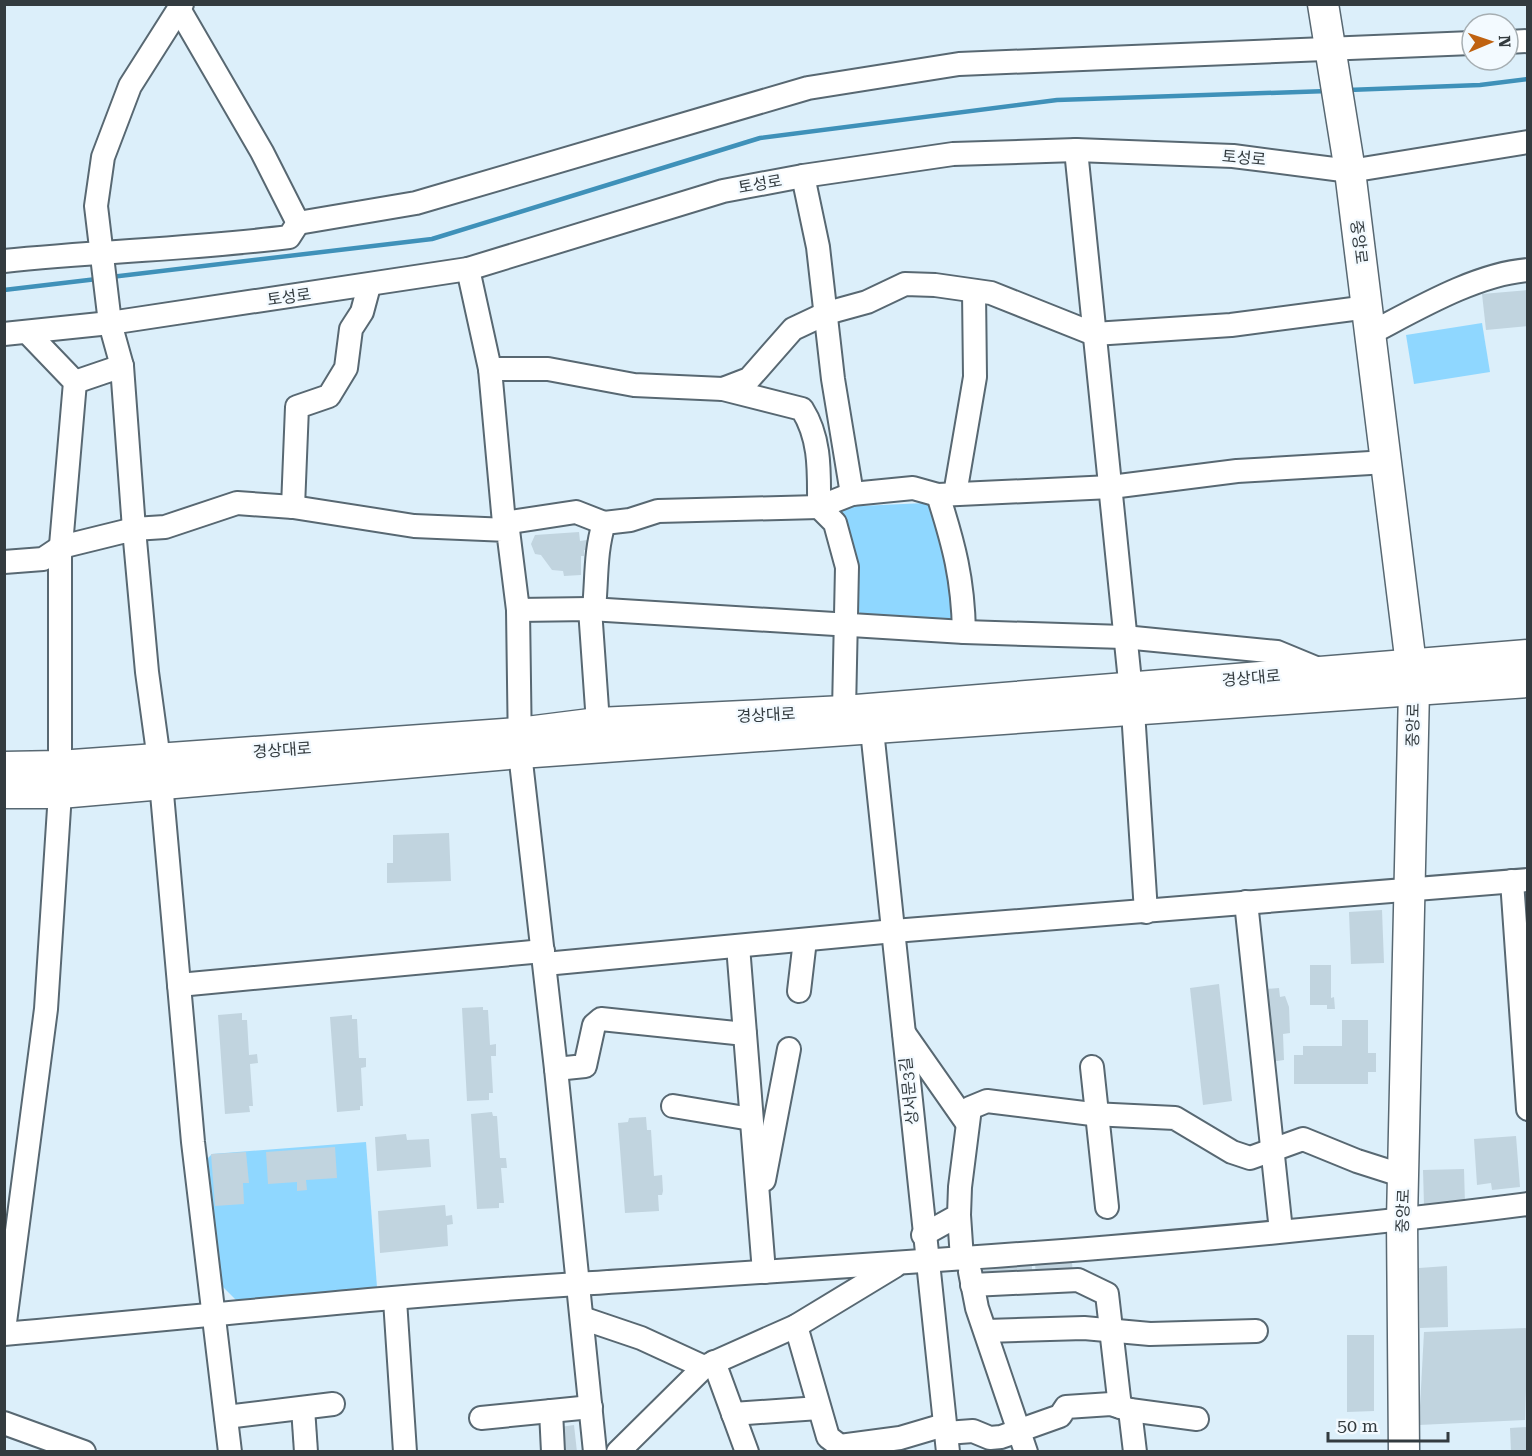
<svg xmlns="http://www.w3.org/2000/svg" width="1532" height="1456" font-family="'Roboto Serif','Noto Sans KR',serif">
  <style>
    .green { fill: #8fd7ff }
    .lines { fill: none; stroke-linecap: round; stroke-linejoin: round }
    .stream { stroke: #3f91b9; stroke-width: 4.5 }
    .building { fill: #c1d4df }
    .minor-casing { stroke: #586872; stroke-width: 26 }
    .major-casing { stroke: #586872; stroke-width: 33 }
    .minor { stroke: #fff; stroke-width: 22 }
    .major { stroke: #fff; stroke-width: 30 }
    .labels { text-anchor: middle; dominant-baseline: central; stroke-width: 4.5; stroke-linejoin: round; paint-order: stroke }
    .street-label { font-size: 16px; fill: #333b3f; stroke: #f3faff }
  </style>
  <rect width="100%" height="100%" fill="#dceffa"/>
  <g class="green">
    <path d="M1482 323 1490 372 1414 384 1406 335Z"/>
    <path d="M925 503 936 507 951 550 952 621 864 618 852 602 839 507Z"/>
    <path d="M366 1142 377 1287 237 1301 220 1284 202 1164 212 1154Z"/>
  </g>
  <g class="lines">
    <g class="stream">
      <path d="M1348 90 1480 85 1528 79"/>
      <path d="M111 277 432 239 760 138 1057 100 1328 91"/>
      <path d="M4 290 97 279"/>
    </g>
  </g>
  <g class="building">
    <path d="M1528 290V326L1486 330 1482 294Z"/>
    <path d="M579 532 580 541 587 540V550H584V556H581V575L564 576 563 571 552 570 541 555 535 554 531 544 535 535Z"/>
    <path d="M449 833 451 881 387 883V863H393V835Z"/>
    <path d="M1382 910 1384 963 1351 964 1349 912Z"/>
    <path d="M1310 965H1331V998L1334 997 1335 1009H1327V1005H1310Z"/>
    <path d="M1219 984 1232 1101 1203 1105 1190 988Z"/>
    <path d="M1279 988 1280 997 1285 996 1289 1007 1290 1033 1283 1034 1284 1060 1271 1062 1265 989Z"/>
    <path d="M483 1007V1010H488L490 1045 496 1044V1056H491L493 1093H489V1100L467 1101 462 1008Z"/>
    <path d="M242 1013V1020H247L249 1055 257 1054 258 1063 250 1064 253 1106H249L250 1112 225 1114 218 1015Z"/>
    <path d="M352 1015V1019H357L359 1058H366V1067L361 1068 363 1106H360V1110L337 1112 330 1017Z"/>
    <path d="M1342 1020H1368V1053H1376V1072H1368V1084H1294V1055H1303V1046H1342Z"/>
    <path d="M492 1112 493 1116H497L500 1158H506L507 1168H501L504 1203H499V1208L477 1209 471 1114Z"/>
    <path d="M646 1117 647 1130H651L654 1176 662 1175 663 1191 662 1195H658L659 1211 625 1213 618 1123 628 1122 629 1118Z"/>
    <path d="M406 1134 407 1140 429 1139 431 1167 377 1171 375 1137Z"/>
    <path d="M1516 1136 1520 1187 1492 1190 1491 1183 1477 1185 1474 1139Z"/>
    <path d="M335 1147 337 1178 306 1180 307 1190 297 1191V1182L268 1184 266 1152Z"/>
    <path d="M246 1152 249 1183H243L244 1204 215 1206 211 1154Z"/>
    <path d="M1464 1169 1465 1204 1424 1206 1423 1170Z"/>
    <path d="M445 1205 446 1216 452 1215 453 1224 447 1225 448 1246 380 1253 378 1211Z"/>
    <path d="M1072 1261 1073 1276 1036 1278 1035 1263Z"/>
    <path d="M1032 1262V1276L977 1280 976 1266Z"/>
    <path d="M1447 1266 1448 1327 1420 1328 1419 1268Z"/>
    <path d="M1528 1328 1525 1420 1419 1425 1424 1332Z"/>
    <path d="M1347 1335H1374V1411L1347 1412Z"/>
    <path d="M574 1425 577 1452H558L560 1427Z"/>
    <path d="M1528 1427V1452H1511L1510 1428Z"/>
  </g>
  <g class="lines">
    <g class="minor-casing">
      <g id="minor">
        <path d="M179 9 262 152 298 223 416 203 808 88 959 64 1472 43"/>
        <path d="M1508 42 1528 41"/>
        <path d="M1076 150 1133 711 1146 912"/>
        <path d="M803 176 818 247 833 379 852 494"/>
        <path d="M4 261C100 251 195 249 289 237L298 223"/>
        <path d="M468 269 490 369 504 523 508 530"/>
        <path d="M1371 333C1417 309 1476 274 1528 270"/>
        <path d="M4 334 110 323 468 269 723 191 803 176 953 154 1076 150 1233 156 1350 171 1528 142"/>
        <path d="M122 366 110 323 96 206 103 157 130 86 182 4"/>
        <path d="M490 369H548L634 385 723 389 749 379 793 329 827 313 867 302 905 284 935 285 991 293 1094 334 1231 325 1368 307"/>
        <path d="M75 382 122 366 134 529 165 527 237 503 293 507 414 526 508 530 518 610 590 609 964 632 1124 637 1277 652 1323 671"/>
        <path d="M723 389 802 409C821 439 819 472 819 507L835 523 847 567 844 711"/>
        <path d="M955 494 975 377 974 291"/>
        <path d="M938 495C954 545 963 579 964 632"/>
        <path d="M293 507 297 407 329 396 346 368 351 329 362 312 369 286"/>
        <path d="M504 523 576 512 604 523"/>
        <path d="M4 562 43 559 61 547 134 529 147 672 159 760 193 1142 230 1452"/>
        <path d="M590 609 598 723"/>
        <path d="M594 609C597 579 595 552 604 523L630 520 658 511 819 507 852 494 913 488 938 495 1111 487 1237 471 1387 462"/>
        <path d="M518 610 520 753 556 1069 595 1452"/>
        <path d="M872 730 948 1452"/>
        <path d="M1512 881 1528 1109"/>
        <path d="M1246 902 1281 1231"/>
        <path d="M738 946 764 1272"/>
        <path d="M545 964 894 931 1528 880"/>
        <path d="M179 985 543 951"/>
        <path d="M799 991 805 940"/>
        <path d="M904 1033 967 1123"/>
        <path d="M1092 1067 1107 1207"/>
        <path d="M556 1069 585 1066 594 1025 601 1019 745 1034"/>
        <path d="M673 1106 751 1119"/>
        <path d="M764 1180 789 1049"/>
        <path d="M959 1215 962 1259"/>
        <path d="M923 1235 959 1215 960 1187 970 1108 987 1101 1092 1114 1175 1118 1232 1152 1250 1158 1303 1139 1357 1161 1404 1176"/>
        <path d="M970 1272 977 1308 1026 1452"/>
        <path d="M972 1285 1078 1280 1107 1294 1120 1407"/>
        <path d="M395 1300 405 1452"/>
        <path d="M582 1318 641 1338 704 1367"/>
        <path d="M796 1326 828 1437 840 1446 900 1438 944 1425"/>
        <path d="M4 1330 46 1009 60 793V557L75 382 27 332"/>
        <path d="M986 1331 1084 1328 1150 1334 1256 1331"/>
        <path d="M4 1334C196 1317 387 1296 578 1284 895 1263 1213 1245 1528 1204"/>
        <path d="M714 1362 747 1452"/>
        <path d="M303 1408 306 1452"/>
        <path d="M1130 1410 1135 1452"/>
        <path d="M551 1411 553 1452"/>
        <path d="M733 1414 819 1408"/>
        <path d="M226 1417 333 1404"/>
        <path d="M481 1418 591 1407"/>
        <path d="M4 1423 84 1452"/>
        <path d="M946 1433 973 1431 990 1438 1001 1437 1060 1416 1066 1407 1111 1404 1130 1410 1197 1419"/>
        <path d="M618 1452 704 1367 796 1326 895 1266"/>
      </g>
    </g>
    <g class="major-casing">
      <g id="major">
        <path d="M1323 4 1350 171 1414 689 1402 1220 1404 1452"/>
        <path d="M4 767 59 766 519 733 598 723 844 711 1528 655"/>
        <path d="M4 793H60L520 753 1528 682"/>
      </g>
    </g>
    <use href="#minor" class="minor"/>
    <use href="#major" class="major"/>
  </g>
  <g class="labels">
    <g class="street-label">
      <text transform="translate(1244 158) rotate(5)">토성로</text>
      <text transform="translate(760 184) rotate(-10)">토성로</text>
      <text transform="translate(1359 242) rotate(83)">중앙로</text>
      <text transform="translate(289 297) rotate(-8)">토성로</text>
      <text transform="translate(1251 678) rotate(-5)">경상대로</text>
      <text transform="translate(766 715) rotate(-3)">경상대로</text>
      <text transform="translate(1413 725) rotate(-89)">중앙로</text>
      <text transform="translate(282 750) rotate(-4)">경상대로</text>
      <text transform="translate(909 1091) rotate(-96)">상서문3길</text>
      <text transform="translate(1403 1211) rotate(-88)">중앙로</text>
    </g>
  </g>
  <rect width="1532" height="1456" fill="none" stroke="#333b3f" stroke-width="12"/>
  <g transform="translate(1490 42) rotate(88)"><circle r="28" fill="#f3faff" stroke="#a6aeb2" stroke-width="1.5"/>
  <path d="M0-4.5L10 22L0 15L-10 22Z" fill="#bf6211"/>
  <text y="-9" font-size="16" font-weight="bold" text-anchor="middle" fill="#333b3f">N</text>
  </g>
  <path d="M1328 1432v9h120v-9" fill="none" stroke="#333b3f" stroke-width="3"/>
  <text x="1337" y="1432" font-size="18" fill="#333b3f" stroke="#f3faff" stroke-width="4.5" paint-order="stroke">50 m</text>
</svg>
